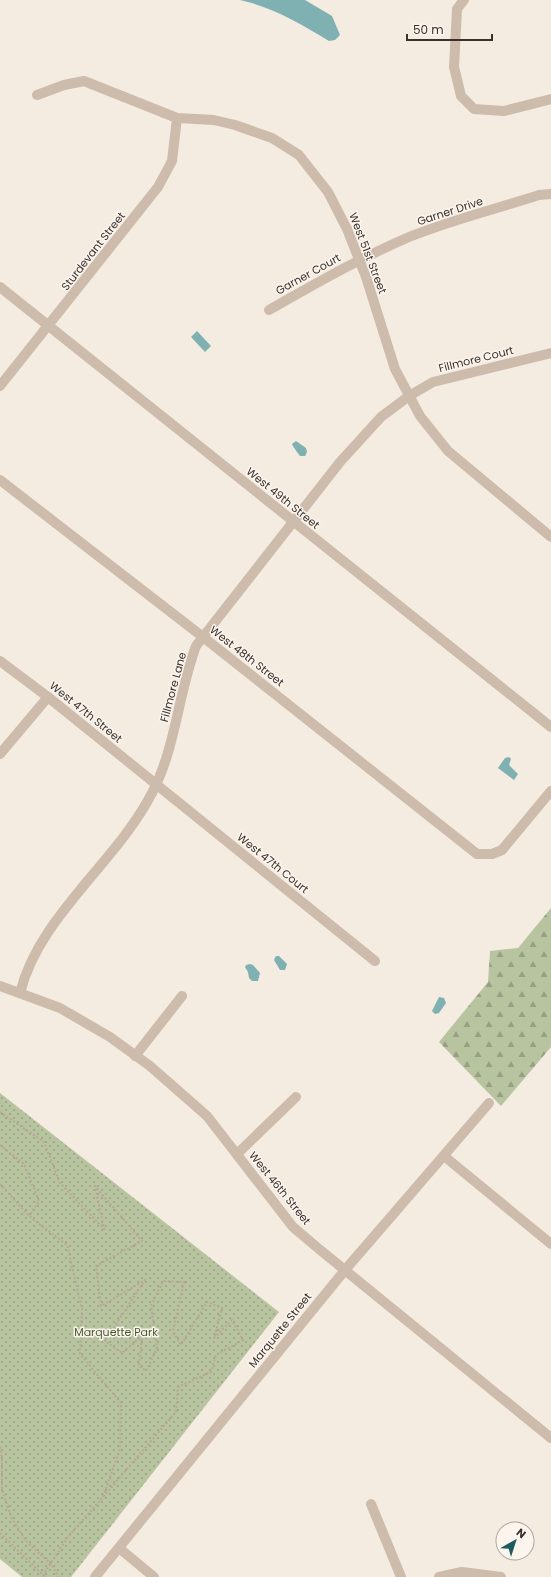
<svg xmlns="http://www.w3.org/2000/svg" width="551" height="1577" font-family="Poppins,sans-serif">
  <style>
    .forest { fill: url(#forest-firs) }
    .park { fill: url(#park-dots) }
    .water { fill: #7fb0b2 }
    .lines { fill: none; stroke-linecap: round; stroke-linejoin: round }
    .path { stroke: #b9a596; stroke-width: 2; stroke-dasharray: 2 2; stroke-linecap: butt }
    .minor { stroke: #cdbbac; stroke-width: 10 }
    .labels { text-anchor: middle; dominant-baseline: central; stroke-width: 3; stroke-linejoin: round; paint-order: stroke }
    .street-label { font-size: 11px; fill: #3b302b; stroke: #fbf5ee }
    .park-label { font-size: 11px; fill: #4a5a2e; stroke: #fbf5ee }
  </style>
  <defs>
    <pattern id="forest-firs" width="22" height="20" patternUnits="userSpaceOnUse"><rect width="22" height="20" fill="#b8c4a0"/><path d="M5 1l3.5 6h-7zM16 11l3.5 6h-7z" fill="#97a083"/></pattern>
    <pattern id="park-dots" width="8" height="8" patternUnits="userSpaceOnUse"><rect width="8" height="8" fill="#b8c4a0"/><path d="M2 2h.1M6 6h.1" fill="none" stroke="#97a083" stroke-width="1.8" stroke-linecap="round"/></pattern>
  </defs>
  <rect width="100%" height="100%" fill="#f4ebe1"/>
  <path class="forest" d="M551 908V1047L501 1106 439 1042 488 982 490 951 518 948Z"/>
  <path class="park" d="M0 1093 279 1312 71 1577H22L0 1559Z"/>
  <g class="water">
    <path d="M240 0H305L332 16 340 35 335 40 329 41C301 24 272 7 240 0Z"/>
    <path d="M197 331 211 346 205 352 191 337Z"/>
    <path d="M296 441 306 448 307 452 305 456H300C298 453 293 447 292 444Z"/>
    <path d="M509 757 511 759 509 765 518 774 514 780 498 768 505 758Z"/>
    <path d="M276 956H279L287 964 285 970H280L274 960Z"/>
    <path d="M250 964 253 965 260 973 258 981H252L249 978 248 972 245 967 246 965Z"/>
    <path d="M439 997 444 998 446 1003 439 1013 435 1014 432 1011Z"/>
  </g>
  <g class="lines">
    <g class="path">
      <path d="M0 1112 44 1142 60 1183 104 1229 95 1186 142 1241 96 1266 101 1306 145 1280 105 1341 122 1353 142 1336 139 1366 146 1371 157 1348 151 1306 163 1281 184 1282 173 1331 181 1345 207 1302 222 1308 214 1338 232 1320 243 1340 216 1355 211 1372 178 1387 176 1412 103 1497"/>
      <path d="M0 1145 24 1164 39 1201 29 1216"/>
      <path d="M0 1184 29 1216 67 1245 82 1309 80 1354 121 1403 120 1449 103 1497 68 1537 43 1575"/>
      <path d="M0 1447 2 1459V1489L12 1519 26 1541 51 1564 57 1574V1577"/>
      <path d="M0 1533 45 1577"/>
    </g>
    <g class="minor">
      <path d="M464 0 457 9 454 67 461 96 474 109 504 111 551 99"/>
      <path d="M37 95 64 85 84 81 177 118 214 120 235 125 272 138 299 155 328 192 347 229 366 277 395 369 420 416 448 451 551 537"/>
      <path d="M0 287 551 727"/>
      <path d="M269 310C315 284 360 258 409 237 451 220 496 209 539 195L551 194"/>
      <path d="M0 386 158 187 172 161 177 118"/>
      <path d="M0 480 203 637 477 854H492L502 850 551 791"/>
      <path d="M0 661 48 697 375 961"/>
      <path d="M0 754 48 697"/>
      <path d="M0 986 60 1008 110 1037 150 1066 207 1116 293 1227 319 1249 551 1438"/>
      <path d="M20 993C39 916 116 863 152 793 176 747 178 694 196 646L340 462 381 417 409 396 433 382 551 353"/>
      <path d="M135 1056 182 996"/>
      <path d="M237 1154 296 1097"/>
      <path d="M444 1156 551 1244"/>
      <path d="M371 1504 401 1577"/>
      <path d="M119 1548 154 1577"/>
      <path d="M95 1577 345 1270 489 1103"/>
      <path d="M439 1577 462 1572 501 1577"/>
    </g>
  </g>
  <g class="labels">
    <g class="street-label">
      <text transform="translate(450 211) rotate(-18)">Garner Drive</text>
      <text transform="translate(93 251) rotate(-52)">Sturdevant Street</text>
      <text transform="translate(368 253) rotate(69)">West 51st Street</text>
      <text transform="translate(308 274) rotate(-29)">Garner Court</text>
      <text transform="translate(476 359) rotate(-14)">Fillmore Court</text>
      <text transform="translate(283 498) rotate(39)">West 49th Street</text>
      <text transform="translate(247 656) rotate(38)">West 48th Street</text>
      <text transform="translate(173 687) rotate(-75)">Fillmore Lane</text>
      <text transform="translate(86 712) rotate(39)">West 47th Street</text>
      <text transform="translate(273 863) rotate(39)">West 47th Court</text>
      <text transform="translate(280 1188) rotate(51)">West 46th Street</text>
      <text transform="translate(280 1330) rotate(-51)">Marquette Street</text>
    </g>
    <g class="park-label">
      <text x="116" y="1332">Marquette Park</text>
    </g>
  </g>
  <g transform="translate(515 1541) rotate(39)"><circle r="19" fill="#fbf5ee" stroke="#aea6a0"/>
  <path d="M0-3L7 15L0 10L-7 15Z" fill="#1f5a5e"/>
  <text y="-6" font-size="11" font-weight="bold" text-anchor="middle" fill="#3b302b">N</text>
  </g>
  <path d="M407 34v6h85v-6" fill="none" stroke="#3b302b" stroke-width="2"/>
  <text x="413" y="34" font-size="12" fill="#3b302b" stroke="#fbf5ee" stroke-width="3" paint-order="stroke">50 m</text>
</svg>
